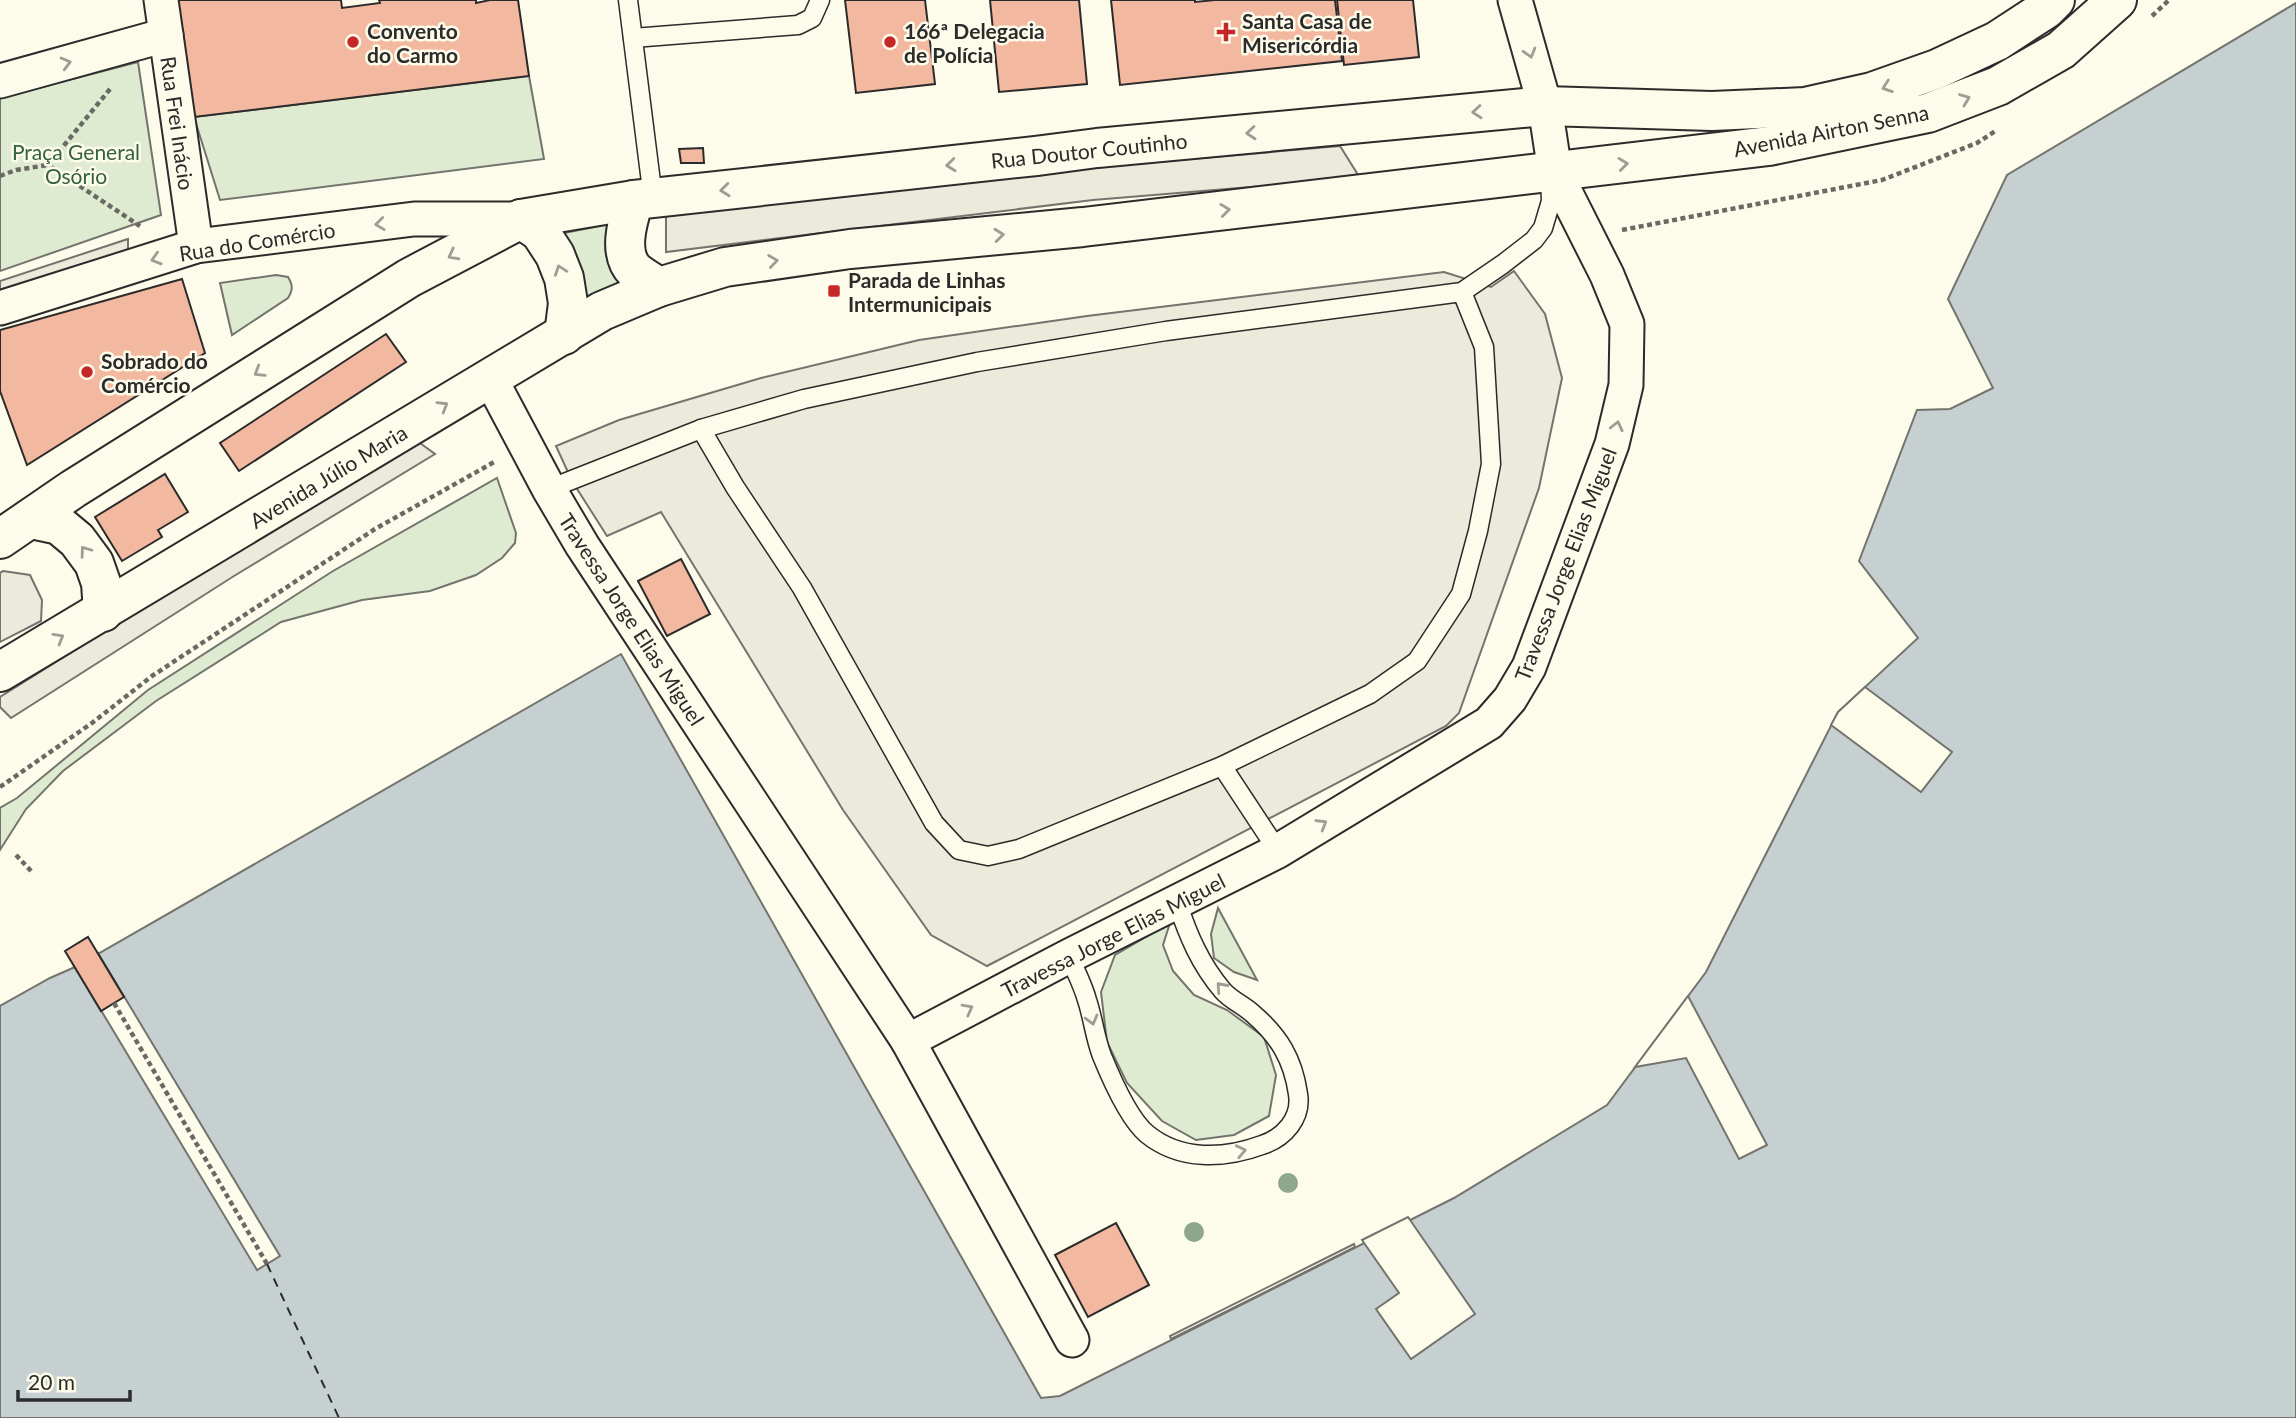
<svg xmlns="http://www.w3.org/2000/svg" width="2296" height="1418" font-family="Lato,sans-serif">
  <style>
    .green { fill: #deebd1; stroke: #74746e; stroke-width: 2 }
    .parking { fill: #eceadb; stroke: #74746e; stroke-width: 2 }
    .water { fill: #c7d0d0; stroke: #74746e; stroke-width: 2 }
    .pier { fill: #fdfbea; stroke: #74746e; stroke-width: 2 }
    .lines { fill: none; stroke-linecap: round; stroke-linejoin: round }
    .ferry { stroke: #2b2b2b; stroke-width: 2; stroke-dasharray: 9 7; stroke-linecap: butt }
    .building { fill: #f2b8a0; stroke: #2b2b2b; stroke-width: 2 }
    .lane-casing { stroke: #2b2b2b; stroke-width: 21 }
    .street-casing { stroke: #2b2b2b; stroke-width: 37 }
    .secondary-casing { stroke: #2b2b2b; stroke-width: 42 }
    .path { stroke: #6a6964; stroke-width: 4.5; stroke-dasharray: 5 3.5; stroke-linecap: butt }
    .lane { stroke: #fdfbea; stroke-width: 18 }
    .street { stroke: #fdfbea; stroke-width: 33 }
    .secondary { stroke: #fdfbea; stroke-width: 38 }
    .tree { fill: #8ea78a }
    .oneway { stroke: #9e9d94 }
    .poi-dot { fill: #c62828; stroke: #fdfbea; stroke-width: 2.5 }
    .labels { text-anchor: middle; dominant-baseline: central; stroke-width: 5; stroke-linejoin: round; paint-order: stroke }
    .poi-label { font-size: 21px; font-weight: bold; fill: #2b2b2b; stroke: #fdfbea; text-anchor: start }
    .street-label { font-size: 21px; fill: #2b2b2b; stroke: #fdfbea }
    .park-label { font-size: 21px; fill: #34623c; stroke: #fdfbea }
  </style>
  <rect width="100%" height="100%" fill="#fdfbea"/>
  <g class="green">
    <path d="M138 62 161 215 0 271V98Z"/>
    <path d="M529 76 544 159 220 200 194 117Z"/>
    <path d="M609 224C602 251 605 262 621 285L583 303C581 274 581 257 564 233Z"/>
    <path d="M276 275 288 277C293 285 293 290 288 298L232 335 220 283Z"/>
    <path d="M497 478 516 533 515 543 502 558 476 575 430 591 362 600 281 622 156 701 63 771 26 809 0 850V808L17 798 148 690 333 571Z"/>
    <path d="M1218 908 1257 980 1234 972 1214 958 1211 934Z"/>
    <path d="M1170 923 1163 945 1173 971 1194 995 1227 1010 1264 1037 1276 1075 1269 1116 1234 1135 1196 1140 1162 1121 1127 1083 1107 1042 1101 992 1115 955Z"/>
  </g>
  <g class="parking">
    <path d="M1340 146 1360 178 1093 200 666 252V214L1076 169Z"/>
    <path d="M128 239V256L0 297V281Z"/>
    <path d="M1514 271 1545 314 1562 378 1539 488 1459 713 1446 726 987 966 931 935 843 810 661 512 607 536 572 481 556 446 619 420 761 378 919 340 1087 316 1444 272 1491 287Z"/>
    <path d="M413 438 435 454 234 576 11 718 0 707V697Z"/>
    <path d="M3 571 30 575 42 600 41 621 0 642V573Z"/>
  </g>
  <path class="water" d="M2296 3V1418H0V1006L50 978 75 967 621 654 1041 1398 1060 1396 1454 1198 1607 1105 1706 972 1838 712 1918 638 1859 561 1917 410 1950 409 1993 388 1948 299 2007 175Z"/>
  <g class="pier">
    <path d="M1865 687 1952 752 1921 792 1831 725 1838 712Z"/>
    <path d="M98 953 280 1256 257 1270 75 967Z"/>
    <path d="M1688 996 1767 1145 1739 1159 1686 1058 1635 1067Z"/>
    <path d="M1408 1217 1475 1314 1411 1359 1376 1309 1399 1293 1362 1240Z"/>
    <path d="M1354 1244 1355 1247 1171 1339 1170 1336Z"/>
  </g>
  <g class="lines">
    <path class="ferry" d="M267 1264 339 1418"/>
  </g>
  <g class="building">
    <path d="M176 0H341L342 8 380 3 379 0H476V3L490 0H518L529 76 194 117Z"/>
    <path d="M845 0H925L935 84 856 93Z"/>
    <path d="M990 0H1079L1087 84 999 92Z"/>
    <path d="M1111 0H1195V2L1215 0H1335L1342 61 1120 85Z"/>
    <path d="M1337 0H1413L1419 57 1344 65Z"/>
    <path d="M703 148 704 163H681L679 149Z"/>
    <path d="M182 279 205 353 27 465 0 391V330Z"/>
    <path d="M386 334 406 362 239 471 220 443Z"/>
    <path d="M165 474 188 512 158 530 162 537 122 561 95 517Z"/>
    <path d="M681 559 710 614 667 636 638 581Z"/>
    <path d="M88 937 124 997 101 1011 65 951Z"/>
    <path d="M1116 1223 1149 1285 1088 1317 1055 1255Z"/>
  </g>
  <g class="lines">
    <g class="lane-casing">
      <g id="lane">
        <path d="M628 0 653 198"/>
        <path d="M633 38 798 25 812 18 820 0"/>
        <path d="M701 429 735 487 802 588 934 823 959 850 988 856 1019 849 1222 766 1370 694 1417 661 1461 594 1478 531 1491 464 1484 347 1462 292"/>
        <path d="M549 489 701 429 804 399 977 362 1166 331 1462 292 1503 264 1534 240 1543 228 1551 201 1550 178"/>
        <path d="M1222 766 1278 851"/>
        <path d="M1069 956C1075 970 1083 985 1087 1000 1093 1018 1095 1038 1102 1056 1111 1078 1129 1119 1147 1134 1180 1161 1224 1159 1262 1145 1284 1138 1302 1118 1298 1094 1293 1059 1279 1036 1252 1013 1243 1005 1231 1000 1223 991 1200 964 1188 935 1177 902"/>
      </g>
    </g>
    <g class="street-casing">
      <g id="street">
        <path d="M161 0 196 246"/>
        <path d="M0 81 166 35"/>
        <path d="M0 308 196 246 414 219H521"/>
        <path d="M490 378 549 489 582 545 908 1041 1072 1340"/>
        <path d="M908 1041 1069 956 1278 851 1489 723 1510 699 1529 667 1612 444 1626 385 1627 324 1607 275 1555 172 1545 106 1515 0"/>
      </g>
    </g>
    <g class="secondary-casing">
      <g id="secondary">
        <path d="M634 200C628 220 617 253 635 271 642 277 651 282 659 287"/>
        <path d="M521 219 540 232 555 255 564 278 568 303 564 335"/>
        <path d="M31 519 59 525 77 540 94 563 101 583 103 612"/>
        <path d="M0 539 73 489 409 278 521 219 634 200 1036 156 1097 148 1545 106 1712 111 1805 107 1872 92 1937 69 1997 41 2046 9 2055 0"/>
        <path d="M0 672 602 311 659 287 725 267 850 249 1083 227 1769 146 1928 113 1998 86 2061 50 2117 0"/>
      </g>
    </g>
    <g class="path">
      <path d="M2152 16 2169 0"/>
      <path d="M110 89 48 165 140 226"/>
      <path d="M0 176 16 170 48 165"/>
      <path d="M1622 230 1882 180 1977 143 1997 130"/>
      <path d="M0 787 92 723 152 676 375 529 496 461"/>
      <path d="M16 855 32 872"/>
      <path d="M114 1003 267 1264"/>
    </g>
    <use href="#lane" class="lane"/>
    <use href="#street" class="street"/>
    <use href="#secondary" class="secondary"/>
  </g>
  <g class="tree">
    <circle cx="1288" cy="1183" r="10"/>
    <circle cx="1194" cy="1232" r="10"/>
  </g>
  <defs><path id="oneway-chevron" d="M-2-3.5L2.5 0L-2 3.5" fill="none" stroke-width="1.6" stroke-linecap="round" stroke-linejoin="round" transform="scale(1.75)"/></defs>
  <g class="oneway">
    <use href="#oneway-chevron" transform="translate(1530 53) rotate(74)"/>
    <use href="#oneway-chevron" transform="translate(66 63) rotate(-15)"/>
    <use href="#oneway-chevron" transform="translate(1887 87) rotate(161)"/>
    <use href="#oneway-chevron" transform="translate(1965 99) rotate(-21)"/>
    <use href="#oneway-chevron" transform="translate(1477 112) rotate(175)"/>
    <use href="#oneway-chevron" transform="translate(1251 133) rotate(175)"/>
    <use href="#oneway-chevron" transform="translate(1623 164) rotate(-7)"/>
    <use href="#oneway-chevron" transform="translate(951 165) rotate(174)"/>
    <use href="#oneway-chevron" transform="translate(725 190) rotate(174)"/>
    <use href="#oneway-chevron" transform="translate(1225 210) rotate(-7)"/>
    <use href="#oneway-chevron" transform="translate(380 224) rotate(173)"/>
    <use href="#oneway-chevron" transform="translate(999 235) rotate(-6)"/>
    <use href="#oneway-chevron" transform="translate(453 255) rotate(152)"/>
    <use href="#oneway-chevron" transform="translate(156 259) rotate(163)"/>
    <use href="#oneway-chevron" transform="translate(773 261) rotate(-8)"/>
    <use href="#oneway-chevron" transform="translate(560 270) rotate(-109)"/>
    <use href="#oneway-chevron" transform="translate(259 372) rotate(148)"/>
    <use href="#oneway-chevron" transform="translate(443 406) rotate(-31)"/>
    <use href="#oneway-chevron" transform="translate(1617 426) rotate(-77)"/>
    <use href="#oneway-chevron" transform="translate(85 551) rotate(-126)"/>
    <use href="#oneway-chevron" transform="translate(59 638) rotate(-30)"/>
    <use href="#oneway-chevron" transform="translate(1322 824) rotate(-31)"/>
    <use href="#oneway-chevron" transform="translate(1221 987) rotate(-132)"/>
    <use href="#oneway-chevron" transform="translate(968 1009) rotate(-28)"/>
    <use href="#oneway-chevron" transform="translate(1092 1020) rotate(75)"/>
    <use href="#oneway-chevron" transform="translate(1241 1151) rotate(-12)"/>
  </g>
  <g class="poi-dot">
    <path d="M1222.5 21.5h7v7h7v7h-7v7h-7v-7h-7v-7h7z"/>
    <circle cx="353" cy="42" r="7"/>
    <circle cx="890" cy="42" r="7"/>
    <rect x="827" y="284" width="14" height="14" rx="3.5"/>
    <circle cx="87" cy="372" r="7"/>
  </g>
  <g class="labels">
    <g class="poi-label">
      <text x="1242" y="20">Santa Casa de<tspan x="1242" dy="24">Misericórdia</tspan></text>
      <text x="367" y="30">Convento<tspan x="367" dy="24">do Carmo</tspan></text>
      <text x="904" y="30">166ª Delegacia<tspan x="904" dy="24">de Polícia</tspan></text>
      <text x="848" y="279">Parada de Linhas<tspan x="848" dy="24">Intermunicipais</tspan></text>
      <text x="101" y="360">Sobrado do<tspan x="101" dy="24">Comércio</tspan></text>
    </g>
    <g class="street-label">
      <text transform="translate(178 123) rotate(82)">Rua Frei Inácio</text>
      <text transform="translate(1831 130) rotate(-11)">Avenida Airton Senna</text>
      <text transform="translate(1089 150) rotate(-6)">Rua Doutor Coutinho</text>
      <text transform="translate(257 241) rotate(-9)">Rua do Comércio</text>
      <text transform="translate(328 476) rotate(-31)">Avenida Júlio Maria</text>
      <text transform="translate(1565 564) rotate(-69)">Travessa Jorge Elias Miguel</text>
      <text transform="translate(632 619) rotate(57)">Travessa Jorge Elias Miguel</text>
      <text transform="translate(1113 935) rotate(-27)">Travessa Jorge Elias Miguel</text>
    </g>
    <g class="park-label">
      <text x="76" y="151">Praça General<tspan x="76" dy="24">Osório</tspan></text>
    </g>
  </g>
  <path d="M18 1390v10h112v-10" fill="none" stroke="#2b2b2b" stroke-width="3.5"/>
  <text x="28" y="1390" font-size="21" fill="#2b2b2b" stroke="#fdfbea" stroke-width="5" paint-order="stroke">20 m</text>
</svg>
